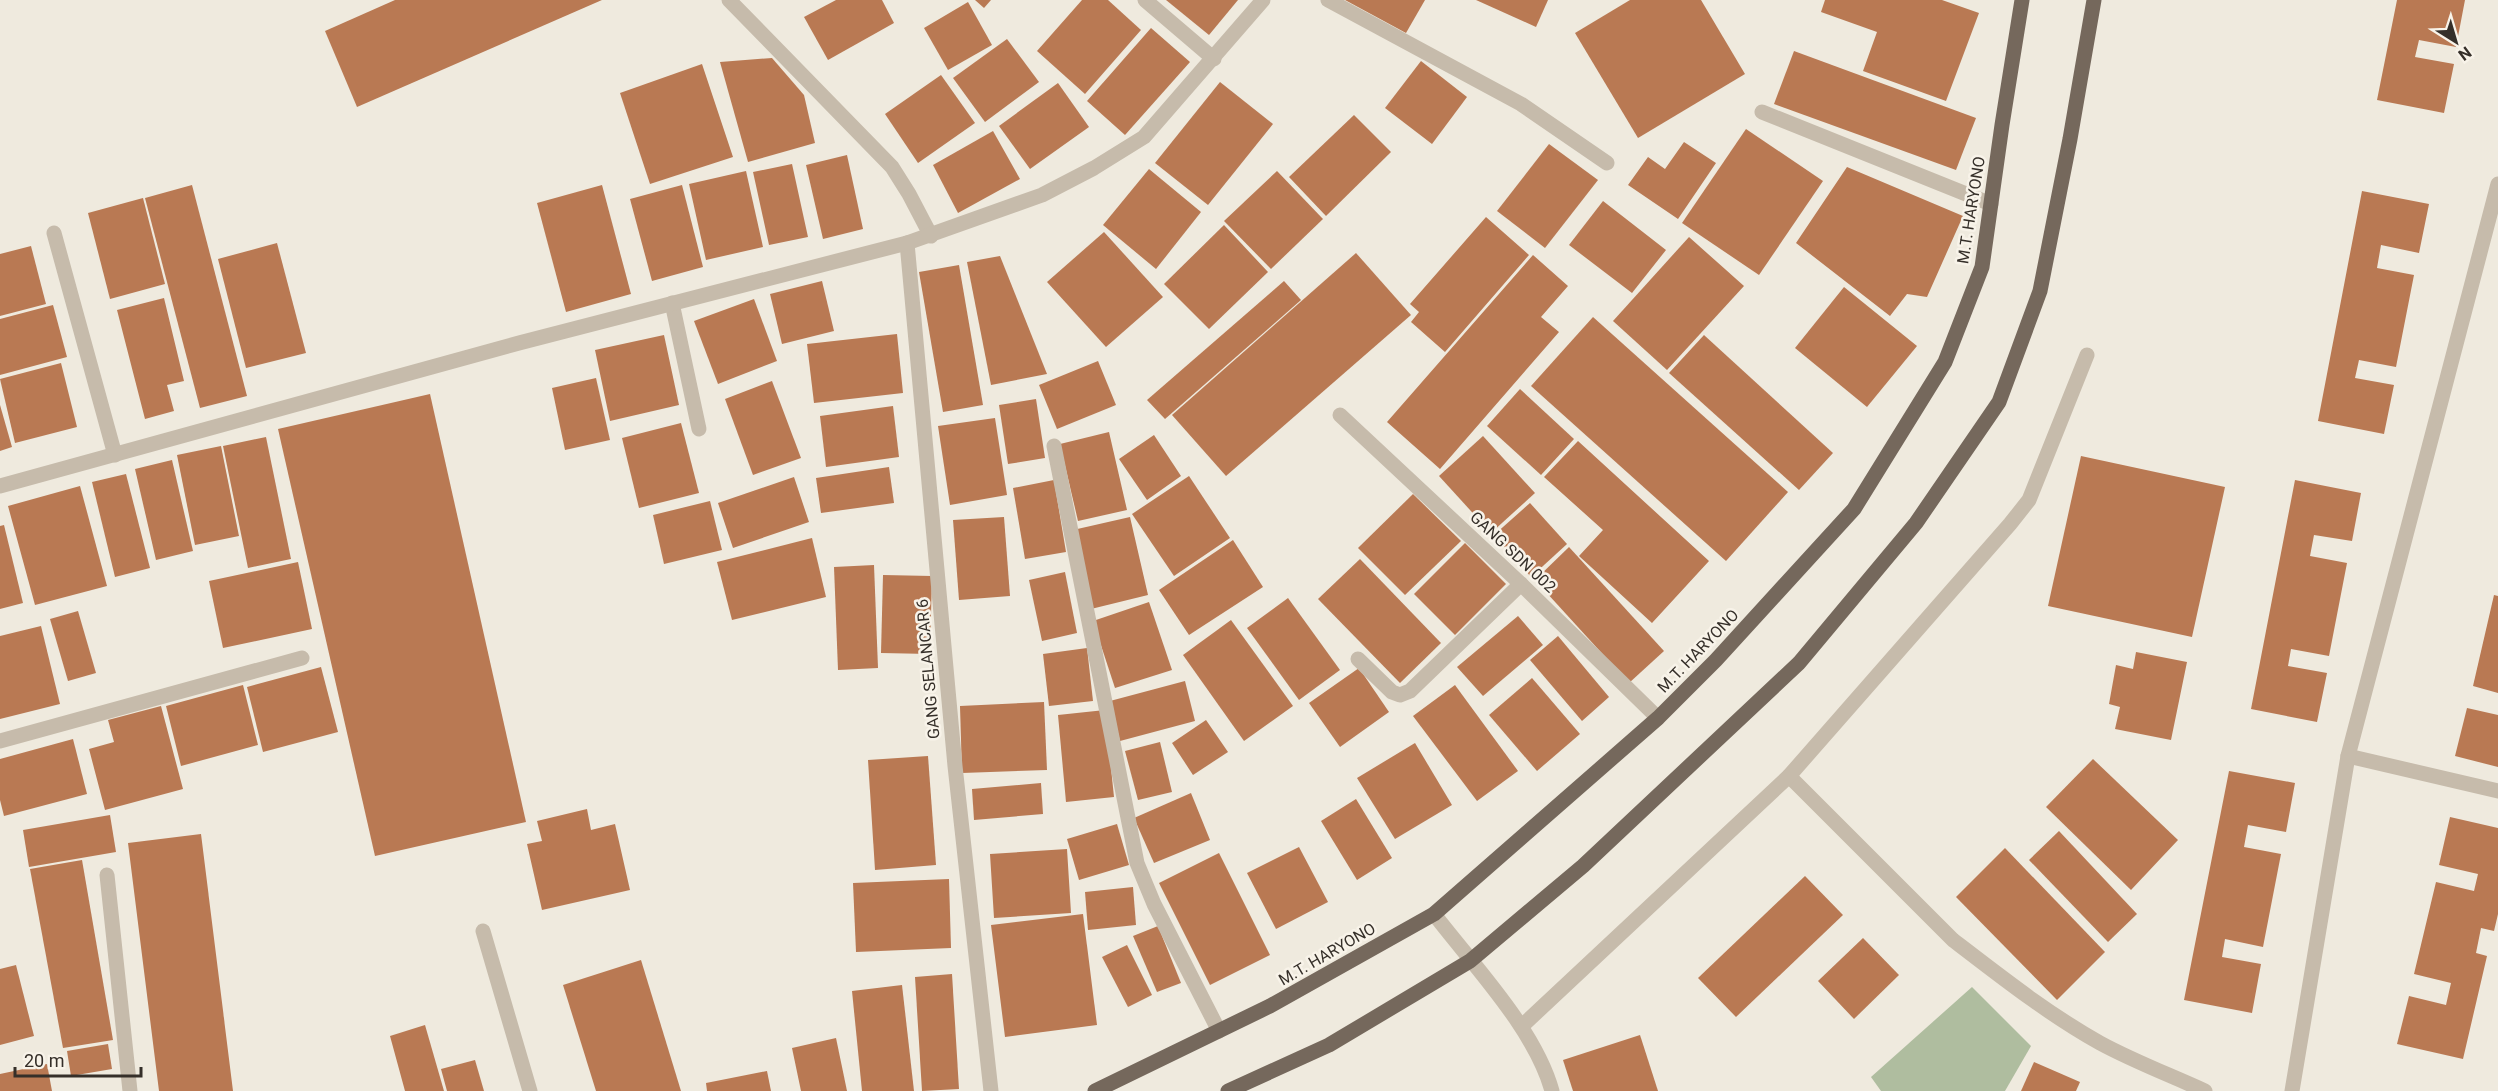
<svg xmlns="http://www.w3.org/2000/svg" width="2498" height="1091" font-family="Roboto,sans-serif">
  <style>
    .green { fill: #afbd9f }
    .building { fill: #b97953 }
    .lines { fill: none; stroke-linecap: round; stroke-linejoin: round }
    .minor { stroke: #c6bbab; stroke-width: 15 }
    .major { stroke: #75685c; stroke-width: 15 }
    .labels { text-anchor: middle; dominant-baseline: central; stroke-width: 5; stroke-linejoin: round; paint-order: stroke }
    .street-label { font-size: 16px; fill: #352f29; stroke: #f8f3e9 }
  </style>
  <rect width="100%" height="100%" fill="#efeade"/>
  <path class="green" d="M1972 987 2031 1046 2005 1091H1881L1871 1077Z"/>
  <g class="building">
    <path d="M395 0H602L357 107 325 31Z"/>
    <path d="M836 0H882L894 23 828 60 804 17Z"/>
    <path d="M975 0H991L984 8Z"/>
    <path d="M1082 0H1108L1141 30 1085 94 1037 51Z"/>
    <path d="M1166 0H1238L1209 35Z"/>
    <path d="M1345 0H1425L1406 33Z"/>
    <path d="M1476 0H1548L1536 27Z"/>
    <path d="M1630 0H1701L1745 74 1638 138 1575 33Z"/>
    <path d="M1825 0H1942L1979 13 1946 101 1863 71 1877 32 1821 12Z"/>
    <path d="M2397 0H2465L2456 47 2419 40 2415 57 2454 64 2444 113 2377 100Z"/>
    <path d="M968 2 992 45 948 70 924 28Z"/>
    <path d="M1151 28 1190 62 1125 135 1087 101Z"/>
    <path d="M1007 39 1039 82 985 122 953 78Z"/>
    <path d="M1794 51 1976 118 1956 170 1774 104Z"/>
    <path d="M772 58 804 95 815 143 748 162 720 62Z"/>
    <path d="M1421 61 1467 97 1432 144 1385 108Z"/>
    <path d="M702 64 733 157 650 184 620 93Z"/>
    <path d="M941 75 975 123 918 163 885 114Z"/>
    <path d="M1220 82 1273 124 1208 205 1155 163Z"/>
    <path d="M1058 83 1089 127 1030 169 999 126Z"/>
    <path d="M1354 115 1391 152 1326 216 1289 177Z"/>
    <path d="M1746 129 1823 181 1759 275 1682 223Z"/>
    <path d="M993 131 1020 179 958 213 933 165Z"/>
    <path d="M1684 142 1716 163 1678 219 1628 185 1648 157 1665 169Z"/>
    <path d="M1549 144 1598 180 1545 248 1497 211Z"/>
    <path d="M847 155 863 229 823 239 806 165Z"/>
    <path d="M792 164 808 237 769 245 753 172Z"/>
    <path d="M1847 167 1963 216 1927 297 1907 294 1890 316 1796 243Z"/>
    <path d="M1149 169 1201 212 1156 269 1103 225Z"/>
    <path d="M746 171 763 247 706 260 689 184Z"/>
    <path d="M1277 171 1323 219 1271 269 1224 221Z"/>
    <path d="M192 185 247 396 200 408 145 198Z"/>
    <path d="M602 185 631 294 566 312 537 203Z"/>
    <path d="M682 185 703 267 652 281 630 199Z"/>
    <path d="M2362 191 2429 204 2419 253 2381 245 2377 268 2414 275 2396 367 2359 360 2355 378 2394 385 2384 434 2318 421Z"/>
    <path d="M143 198 165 284 110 299 88 213Z"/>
    <path d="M1603 201 1666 250 1632 293 1569 245Z"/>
    <path d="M1486 217 1529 255 1445 352 1411 322 1419 312 1410 304Z"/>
    <path d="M1224 225 1268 272 1209 329 1164 284Z"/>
    <path d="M1104 232 1163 297 1106 347 1047 282Z"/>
    <path d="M1689 237 1744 286 1667 370 1613 321Z"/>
    <path d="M277 243 306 353 246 368 218 259Z"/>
    <path d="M31 246 46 304 0 316V254Z"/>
    <path d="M1356 253 1411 315 1226 476 1172 415Z"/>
    <path d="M1533 255 1568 286 1541 317 1559 332 1440 469 1387 422Z"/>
    <path d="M1000 256 1047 374 991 385 967 262Z"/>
    <path d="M959 265 983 405 943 412 919 272Z"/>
    <path d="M822 281 834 331 782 344 770 294Z"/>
    <path d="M1284 281 1301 300 1165 419 1147 400Z"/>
    <path d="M1844 287 1917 346 1867 407 1795 348Z"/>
    <path d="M164 298 184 381 167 385 174 411 145 419 117 310Z"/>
    <path d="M754 299 777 361 718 384 694 321Z"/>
    <path d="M53 305 67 357 0 375V319Z"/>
    <path d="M1593 317 1788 492 1726 561 1531 386Z"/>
    <path d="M897 334 903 393 814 403 807 344Z"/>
    <path d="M664 335 679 405 610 421 595 350Z"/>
    <path d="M1704 335 1833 453 1799 490 1669 373Z"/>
    <path d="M1098 361 1116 405 1057 429 1039 385Z"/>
    <path d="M61 363 77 427 15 443 0 379Z"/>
    <path d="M596 378 610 440 565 450 552 388Z"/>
    <path d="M772 381 801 458 753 475 725 399Z"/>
    <path d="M1520 389 1574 439 1541 475 1487 426Z"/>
    <path d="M430 394 526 822 375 856 278 429Z"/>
    <path d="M1036 399 1045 458 1008 464 999 405Z"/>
    <path d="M0 405 12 447 0 451Z"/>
    <path d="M893 406 899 457 826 467 820 416Z"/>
    <path d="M995 418 1007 495 950 505 938 426Z"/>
    <path d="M681 423 699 493 639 508 622 438Z"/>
    <path d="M1109 432 1127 510 1078 521 1060 444Z"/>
    <path d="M1154 435 1181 476 1147 500 1119 459Z"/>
    <path d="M1483 436 1535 493 1491 533 1439 476Z"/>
    <path d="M266 437 291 559 248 568 223 446Z"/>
    <path d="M1578 441 1709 561 1652 623 1579 556 1603 530 1544 477Z"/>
    <path d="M221 446 239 536 195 545 177 455Z"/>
    <path d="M2081 456 2225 487 2192 637 2048 606Z"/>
    <path d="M172 460 193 551 156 560 135 469Z"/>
    <path d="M889 467 894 503 821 513 816 478Z"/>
    <path d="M126 474 150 568 115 577 92 482Z"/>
    <path d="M1189 476 1230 538 1174 576 1132 514Z"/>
    <path d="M794 477 809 522 733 548 718 503Z"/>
    <path d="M1054 480 1066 552 1025 559 1013 488Z"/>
    <path d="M2295 480 2361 493 2352 541 2314 535 2310 556 2347 563 2329 656 2291 649 2288 666 2327 673 2317 722 2251 709Z"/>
    <path d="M80 486 107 586 35 605 8 506Z"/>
    <path d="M1413 494 1461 541 1405 595 1358 548Z"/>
    <path d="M710 501 722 550 664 564 653 515Z"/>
    <path d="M1530 503 1567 544 1531 577 1494 535Z"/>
    <path d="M1004 517 1010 596 959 600 953 520Z"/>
    <path d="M1130 517 1148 595 1091 609 1073 530Z"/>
    <path d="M4 525 23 603 0 609V526Z"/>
    <path d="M812 538 826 597 732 620 717 562Z"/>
    <path d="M1233 540 1263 587 1189 635 1159 590Z"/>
    <path d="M1465 543 1506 584 1455 635 1414 594Z"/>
    <path d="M1569 547 1664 651 1629 683 1535 580Z"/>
    <path d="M1360 559 1441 643 1400 683 1318 599Z"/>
    <path d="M298 562 312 629 223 648 209 581Z"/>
    <path d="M874 565 878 668 838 670 834 567Z"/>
    <path d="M1065 572 1077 633 1042 641 1029 580Z"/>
    <path d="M883 575 932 576 930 654 881 653Z"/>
    <path d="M2494 595 2498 596V693L2473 686Z"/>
    <path d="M1288 598 1340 670 1299 700 1247 628Z"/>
    <path d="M1149 602 1172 670 1115 688 1093 621Z"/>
    <path d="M78 611 96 673 68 681 50 619Z"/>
    <path d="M1518 616 1543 645 1483 696 1457 667Z"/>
    <path d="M1231 620 1293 706 1244 741 1183 655Z"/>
    <path d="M41 626 60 704 0 719V636Z"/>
    <path d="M1558 636 1609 697 1582 721 1530 660Z"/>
    <path d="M1087 648 1093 701 1049 706 1043 654Z"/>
    <path d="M2136 652 2187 662 2171 740 2115 729 2120 707 2109 704 2116 665 2133 669Z"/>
    <path d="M321 667 338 732 263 752 247 687Z"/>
    <path d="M1359 668 1389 712 1340 747 1309 703Z"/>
    <path d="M1532 678 1580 734 1537 771 1489 715Z"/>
    <path d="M1185 681 1195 721 1120 741 1110 701Z"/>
    <path d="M243 685 258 745 181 766 166 706Z"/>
    <path d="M1455 685 1518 771 1477 801 1413 716Z"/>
    <path d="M1044 702 1047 770 962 773 960 706Z"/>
    <path d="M161 706 183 789 105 810 89 749 114 742 108 720Z"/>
    <path d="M2467 708 2498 715V767L2455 756Z"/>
    <path d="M1105 710 1114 797 1066 802 1058 715Z"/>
    <path d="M1206 720 1228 752 1193 775 1172 743Z"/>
    <path d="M73 739 87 794 4 816 0 800V759Z"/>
    <path d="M1160 742 1172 792 1138 800 1125 751Z"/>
    <path d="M1415 743 1452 805 1395 839 1357 778Z"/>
    <path d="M928 756 936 865 875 870 868 760Z"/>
    <path d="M2093 759 2178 840 2131 890 2046 807Z"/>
    <path d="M2229 771 2295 783 2286 832 2248 825 2244 847 2281 854 2263 947 2225 939 2222 957 2261 964 2252 1013 2184 1000Z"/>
    <path d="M1041 783 1043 814 974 820 972 789Z"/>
    <path d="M1191 793 1210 840 1154 863 1134 818Z"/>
    <path d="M1356 799 1392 858 1357 880 1321 821Z"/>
    <path d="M587 809 591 830 615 824 630 890 542 910 527 844 542 841 537 821Z"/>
    <path d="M110 815 116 852 29 867 23 830Z"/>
    <path d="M2450 817 2498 828V914L2494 931 2481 928 2476 953 2487 956 2463 1059 2397 1044 2409 996 2446 1005 2451 983 2414 974 2436 882 2474 891 2478 874 2439 865Z"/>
    <path d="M1117 824 1129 865 1079 880 1067 839Z"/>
    <path d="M2059 831 2137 914 2108 942 2029 860Z"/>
    <path d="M201 834 233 1091H159L128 843Z"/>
    <path d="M1299 847 1328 902 1276 929 1247 873Z"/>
    <path d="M2005 848 2105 952 2057 1000 1956 897Z"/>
    <path d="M1067 849 1071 913 994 918 990 854Z"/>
    <path d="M1219 853 1270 955 1210 985 1159 883Z"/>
    <path d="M82 860 113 1040 63 1048 30 869Z"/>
    <path d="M1805 876 1843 915 1736 1017 1698 978Z"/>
    <path d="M949 879 951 948 856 952 853 883Z"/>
    <path d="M1133 887 1136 925 1088 930 1085 892Z"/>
    <path d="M1083 914 1097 1025 1005 1037 991 925Z"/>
    <path d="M1158 926 1181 983 1157 992 1133 936Z"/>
    <path d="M1863 938 1899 975 1854 1019 1818 981Z"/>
    <path d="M1127 945 1152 995 1128 1007 1102 957Z"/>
    <path d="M641 960 681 1091H596L563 985Z"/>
    <path d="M16 965 34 1036 0 1045V969Z"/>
    <path d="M952 974 959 1089 922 1091 915 977Z"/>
    <path d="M902 985 914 1091H862L852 991Z"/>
    <path d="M425 1025 444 1091H405L390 1036Z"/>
    <path d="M1640 1035 1658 1091H1573L1563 1060Z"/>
    <path d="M836 1038 847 1091H801L792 1048Z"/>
    <path d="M108 1044 112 1069 71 1076 67 1051Z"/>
    <path d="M475 1060 484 1091H447L441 1069Z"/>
    <path d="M2034 1062 2080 1082 2076 1091H2021Z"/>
    <path d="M47 1064 52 1091H0V1074Z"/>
    <path d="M767 1071 771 1091H707L706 1083Z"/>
  </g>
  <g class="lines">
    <g class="minor">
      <path d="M729 0 892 167 909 194 931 236"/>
      <path d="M1145 0 1214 59"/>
      <path d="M1328 0 1521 104 1607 163"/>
      <path d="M1762 112 1991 204"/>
      <path d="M54 233 115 455"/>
      <path d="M907 243 955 766 991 1091"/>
      <path d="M672 303 699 429"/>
      <path d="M1340 415 1521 584 1658 718"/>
      <path d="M1054 446 1137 863 1154 904 1219 1031"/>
      <path d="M0 486 519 343 907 243 1042 195 1094 168 1144 137 1263 0"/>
      <path d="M1358 659 1392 692 1400 695 1410 691 1521 584"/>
      <path d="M0 741 302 658"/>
      <path d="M2348 756 2498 791"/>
      <path d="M1789 776 1953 940C2000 976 2048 1014 2100 1043 2133 1061 2170 1075 2205 1091"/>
      <path d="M107 875 130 1091"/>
      <path d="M1434 914C1473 965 1535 1029 1552 1091"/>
      <path d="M483 931 530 1091"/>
      <path d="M1522 1026 1789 776 2010 524 2029 500 2087 355"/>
      <path d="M2292 1091 2348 756 2498 184"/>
    </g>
    <g class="major">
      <path d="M1095 1091 1270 1006 1434 914 1658 718 1716 660 1854 509 1945 362 1982 267 2002 125 2022 0"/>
      <path d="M1228 1091 1329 1045 1470 961 1583 866 1799 663 1916 523 1999 402 2040 291 2070 139 2094 0"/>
    </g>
  </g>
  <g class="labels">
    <g class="street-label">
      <text transform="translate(1971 210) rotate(-81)">M.T. HARYONO</text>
      <text transform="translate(1513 552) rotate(43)">GANG SDN 002</text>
      <text transform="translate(1698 651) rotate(-46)">M.T. HARYONO</text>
      <text transform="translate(928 669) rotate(-95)">GANG SELANCAR 6</text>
      <text transform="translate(1327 954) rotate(-30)">M.T. HARYONO</text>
    </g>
  </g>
  <g transform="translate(2456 42) rotate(143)" stroke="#f8f3e9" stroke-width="4.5" paint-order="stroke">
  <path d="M0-4.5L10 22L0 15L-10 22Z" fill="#352f29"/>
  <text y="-9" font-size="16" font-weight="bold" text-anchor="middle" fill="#352f29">N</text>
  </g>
  <path d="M15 1067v9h126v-9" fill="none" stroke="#352f29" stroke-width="3"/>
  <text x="24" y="1067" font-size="18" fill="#352f29" stroke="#f8f3e9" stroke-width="4.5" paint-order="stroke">20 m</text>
</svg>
